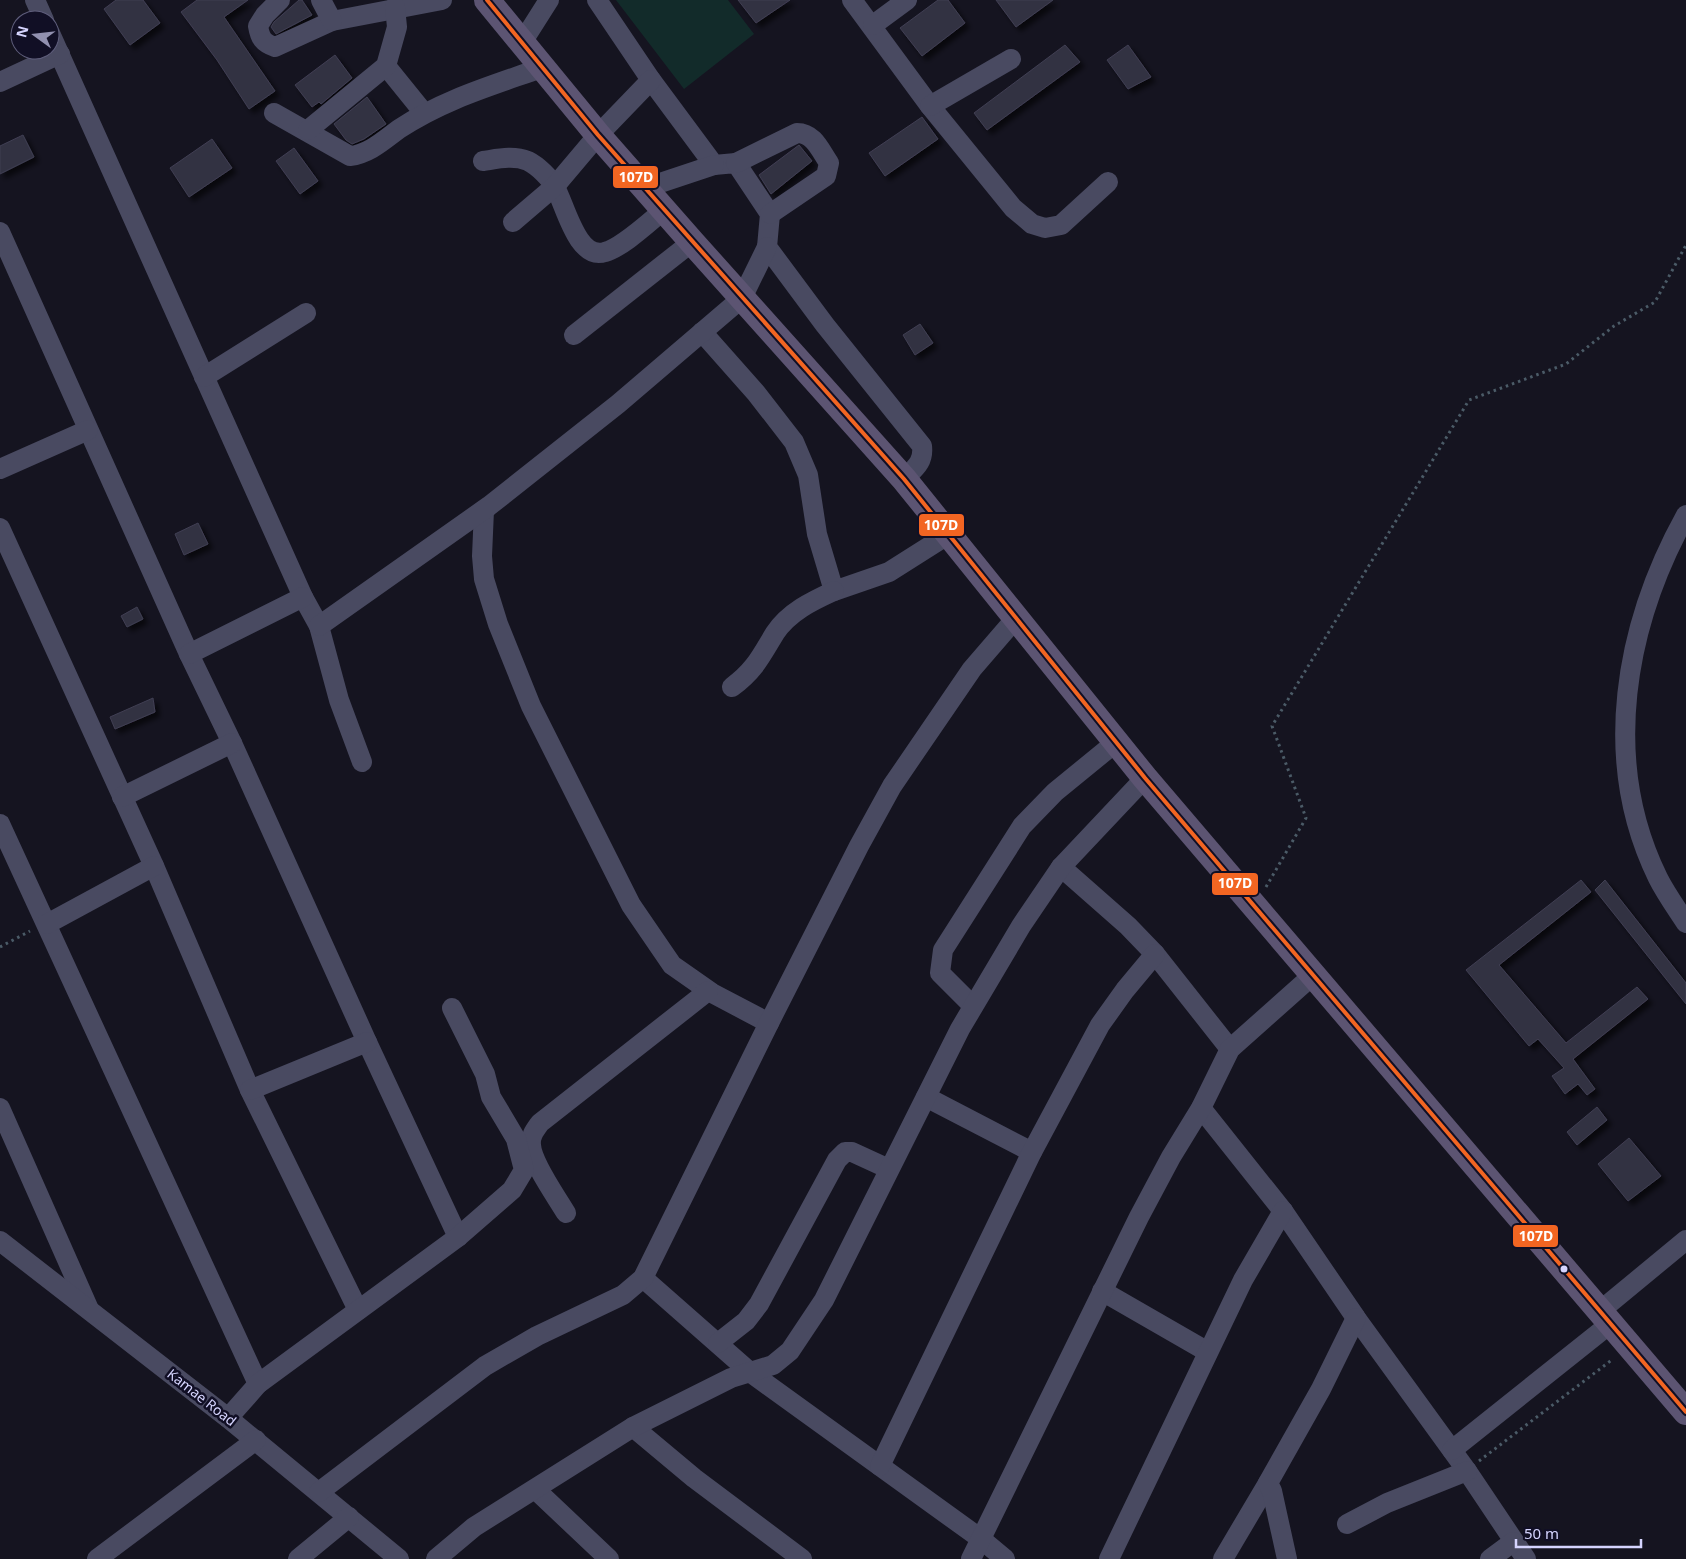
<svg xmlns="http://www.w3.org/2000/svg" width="1686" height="1559" font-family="'Noto Sans',sans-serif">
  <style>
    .green { fill: #122b2a }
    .building { fill: #333242; stroke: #403f53; filter: url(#shadow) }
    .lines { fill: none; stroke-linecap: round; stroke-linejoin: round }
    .path { stroke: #4b5b67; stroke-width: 3; stroke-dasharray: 2.5 4; stroke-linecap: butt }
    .minor { stroke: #494a61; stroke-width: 20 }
    .major { stroke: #5c5472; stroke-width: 26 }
    .bus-1-casing { stroke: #110f25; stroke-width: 8 }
    .bus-1 { stroke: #f26522; stroke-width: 4 }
    .bus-dot { fill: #d5d4fe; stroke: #110f25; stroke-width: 2 }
    .labels { text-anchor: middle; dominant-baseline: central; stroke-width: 5; stroke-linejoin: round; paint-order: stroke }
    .street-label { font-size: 14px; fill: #d5d4fe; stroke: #110f25 }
    .line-badge { stroke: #110f25; stroke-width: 2 }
    .badge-label { font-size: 14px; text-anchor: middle; font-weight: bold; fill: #fff }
  </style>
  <defs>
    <filter id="shadow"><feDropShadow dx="4.5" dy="4.5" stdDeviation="2.5" flood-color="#0009"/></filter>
  </defs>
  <rect width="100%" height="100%" fill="#151420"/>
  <path class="green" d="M616 0H728L754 34 684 89Z"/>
  <g class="building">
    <path d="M116 0H143L160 23 130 45 104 9Z"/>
    <path d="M197 0H248L224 17 275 91 249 109 217 60 181 12Z"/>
    <path d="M299 0H302L312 15 276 34 271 27 274 22Z"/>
    <path d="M738 0H790L756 23Z"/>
    <path d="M938 0H948L965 23 922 56 900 28Z"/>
    <path d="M996 0H1053L1016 27Z"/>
    <path d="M1065 45 1080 62 987 130 974 113Z"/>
    <path d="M1128 45 1151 77 1128 89 1107 60Z"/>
    <path d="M335 55 352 78 321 104 319 102 312 107 295 85Z"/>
    <path d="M367 97 386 124 364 139 352 144 346 140 334 124Z"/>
    <path d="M922 117 938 139 885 176 869 153Z"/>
    <path d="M23 135 34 157 0 174V146Z"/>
    <path d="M212 139 232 168 189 197 170 168Z"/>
    <path d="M799 145 812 161 771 194 759 175Z"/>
    <path d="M294 148 318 181 300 194 276 161Z"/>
    <path d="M920 324 933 343 915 355 903 335Z"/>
    <path d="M198 523 208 544 184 555 175 534Z"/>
    <path d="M137 607 143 619 127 627 121 616Z"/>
    <path d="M153 698 155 712 115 729 110 717Z"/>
    <path d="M1581 880 1591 892 1499 965 1566 1043 1637 987 1648 999 1573 1059 1595 1089 1587 1095 1578 1084 1565 1094 1552 1076 1564 1068 1538 1039 1529 1046 1466 970Z"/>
    <path d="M1605 880 1686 983V1004L1595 890Z"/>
    <path d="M1597 1107 1607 1120 1577 1145 1567 1132Z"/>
    <path d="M1629 1138 1661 1176 1628 1201 1598 1164Z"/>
  </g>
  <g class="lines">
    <g class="path">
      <path d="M1266 887 1306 818 1272 726 1469 400 1566 364 1614 326 1655 302 1686 245"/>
      <path d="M0 947 30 931"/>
      <path d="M1479 1461 1613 1359"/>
    </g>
    <g class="minor">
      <path d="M35 0 44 20"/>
      <path d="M280 0 265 15 258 26C260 38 263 43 275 47L332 21 442 0"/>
      <path d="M321 0 332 21"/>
      <path d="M597 0 651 80 714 165 736 163 770 214 767 247 825 325 922 446C924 462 915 468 904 479"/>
      <path d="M852 0 930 106 1013 208 1032 224 1045 228 1061 225 1108 182"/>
      <path d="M873 25 907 0"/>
      <path d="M50 33 303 597 319 626 339 700 362 762"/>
      <path d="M523 41 549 0"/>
      <path d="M386 66 424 113"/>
      <path d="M0 82 60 54"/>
      <path d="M930 106 1011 59"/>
      <path d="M274 113 350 156C369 154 384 140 399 129 444 99 494 85 544 67"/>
      <path d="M308 130 386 66 397 27 395 7"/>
      <path d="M483 161C497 159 513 155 528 161 538 166 550 178 555 187 565 204 577 261 605 252 623 247 649 222 664 210"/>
      <path d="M736 163 797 133C814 133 820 150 829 163L826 176 770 214"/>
      <path d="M645 188 714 165"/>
      <path d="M513 222 555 186 598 135 651 80"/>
      <path d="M0 232 189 654 232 743 367 1042 458 1237"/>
      <path d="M702 332 756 393 794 442 808 475 817 534 834 591 889 572 949 534"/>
      <path d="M574 335 692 242"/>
      <path d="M204 377 306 313"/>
      <path d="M0 469 88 430"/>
      <path d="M484 510 482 556 484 579 498 624 531 706 631 905 672 965 712 993 769 1023"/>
      <path d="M1686 515C1625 625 1600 760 1658 878 1666 894 1677 909 1686 923"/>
      <path d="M0 528 154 866 250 1090 358 1310"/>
      <path d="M319 626 489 506 618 404 742 298 767 247"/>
      <path d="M189 654 303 597"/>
      <path d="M732 687C755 670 761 656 775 633 789 612 812 601 834 591"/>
      <path d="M122 797 232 743"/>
      <path d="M0 824 258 1384"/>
      <path d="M1061 867 1128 926 1155 954 1230 1049"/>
      <path d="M47 924 154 866"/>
      <path d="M973 1006 940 973 943 950 1022 826 1055 792 1115 743"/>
      <path d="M250 1090 367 1042"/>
      <path d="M926 1097 1032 1152"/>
      <path d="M0 1108 88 1307"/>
      <path d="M1201 1108 1283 1211 1356 1318 1467 1471 1526 1559"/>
      <path d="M566 1213C556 1196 532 1163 531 1145 530 1136 535 1130 540 1123L708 991"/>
      <path d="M0 1241 228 1418 399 1559"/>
      <path d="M643 1278 751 1373 981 1539 1005 1559"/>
      <path d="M1102 1291 1208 1352"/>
      <path d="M1600 1311 1686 1240"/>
      <path d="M718 1343 746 1321 759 1304 837 1160 845 1152H852L889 1169"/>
      <path d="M228 1418 258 1384 458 1237 512 1190 524 1170 516 1139 491 1097 485 1074 452 1008"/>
      <path d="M633 1427 694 1478 802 1559"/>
      <path d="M1452 1450 1610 1324"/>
      <path d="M880 1466 1032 1152 1100 1025 1125 990 1155 954"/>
      <path d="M536 1490 609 1559"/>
      <path d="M319 1492 485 1366 537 1336 623 1295 643 1278 769 1023 859 846 892 786 972 669 1016 618"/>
      <path d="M1347 1524 1387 1503 1467 1471"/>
      <path d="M97 1559 256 1440"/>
      <path d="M298 1559 349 1517"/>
      <path d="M436 1559 474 1527 633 1427 731 1378 773 1365 790 1351 824 1300 960 1029 1021 926 1061 867 1145 778"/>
      <path d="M971 1559 1139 1217 1171 1157 1201 1108 1230 1049 1312 976"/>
      <path d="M1109 1559 1243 1280 1283 1211"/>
      <path d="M1223 1559 1268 1483"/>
      <path d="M1287 1559 1272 1491 1268 1483 1321 1389 1356 1318"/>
      <path d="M1490 1559 1513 1542"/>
    </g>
    <path class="major" d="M487 0 598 135 692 242 904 479 1145 778 1686 1412"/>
    <g class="bus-1-casing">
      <path id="bus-1" d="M487 0 598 135 904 479 1145 778 1686 1412"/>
    </g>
    <use href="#bus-1" class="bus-1"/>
  </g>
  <circle class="bus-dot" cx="1564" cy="1269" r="4.5"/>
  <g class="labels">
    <g class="street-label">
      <text transform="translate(202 1397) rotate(38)">Kamae Road</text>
    </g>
  </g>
  <g class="line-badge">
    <rect x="612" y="165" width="47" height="24" rx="5" fill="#f26522"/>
    <rect x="918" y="513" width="47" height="24" rx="5" fill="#f26522"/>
    <rect x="1211" y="872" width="48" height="24" rx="5" fill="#f26522"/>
    <rect x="1512" y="1224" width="47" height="24" rx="5" fill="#f26522"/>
  </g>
  <g class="badge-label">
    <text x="636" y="182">107D</text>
    <text x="941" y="530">107D</text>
    <text x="1235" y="888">107D</text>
    <text x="1536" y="1241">107D</text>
  </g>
  <g transform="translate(35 35) rotate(285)"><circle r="24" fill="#110f25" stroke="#5f5e7c"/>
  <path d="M0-4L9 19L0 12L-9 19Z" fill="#9291b0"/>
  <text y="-8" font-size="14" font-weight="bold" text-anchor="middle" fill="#d5d4fe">N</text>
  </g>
  <path d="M1516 1539v8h125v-8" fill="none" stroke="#d5d4fe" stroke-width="2.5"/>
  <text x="1524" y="1539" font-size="15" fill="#d5d4fe" stroke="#110f25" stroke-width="4" paint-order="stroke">50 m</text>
</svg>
